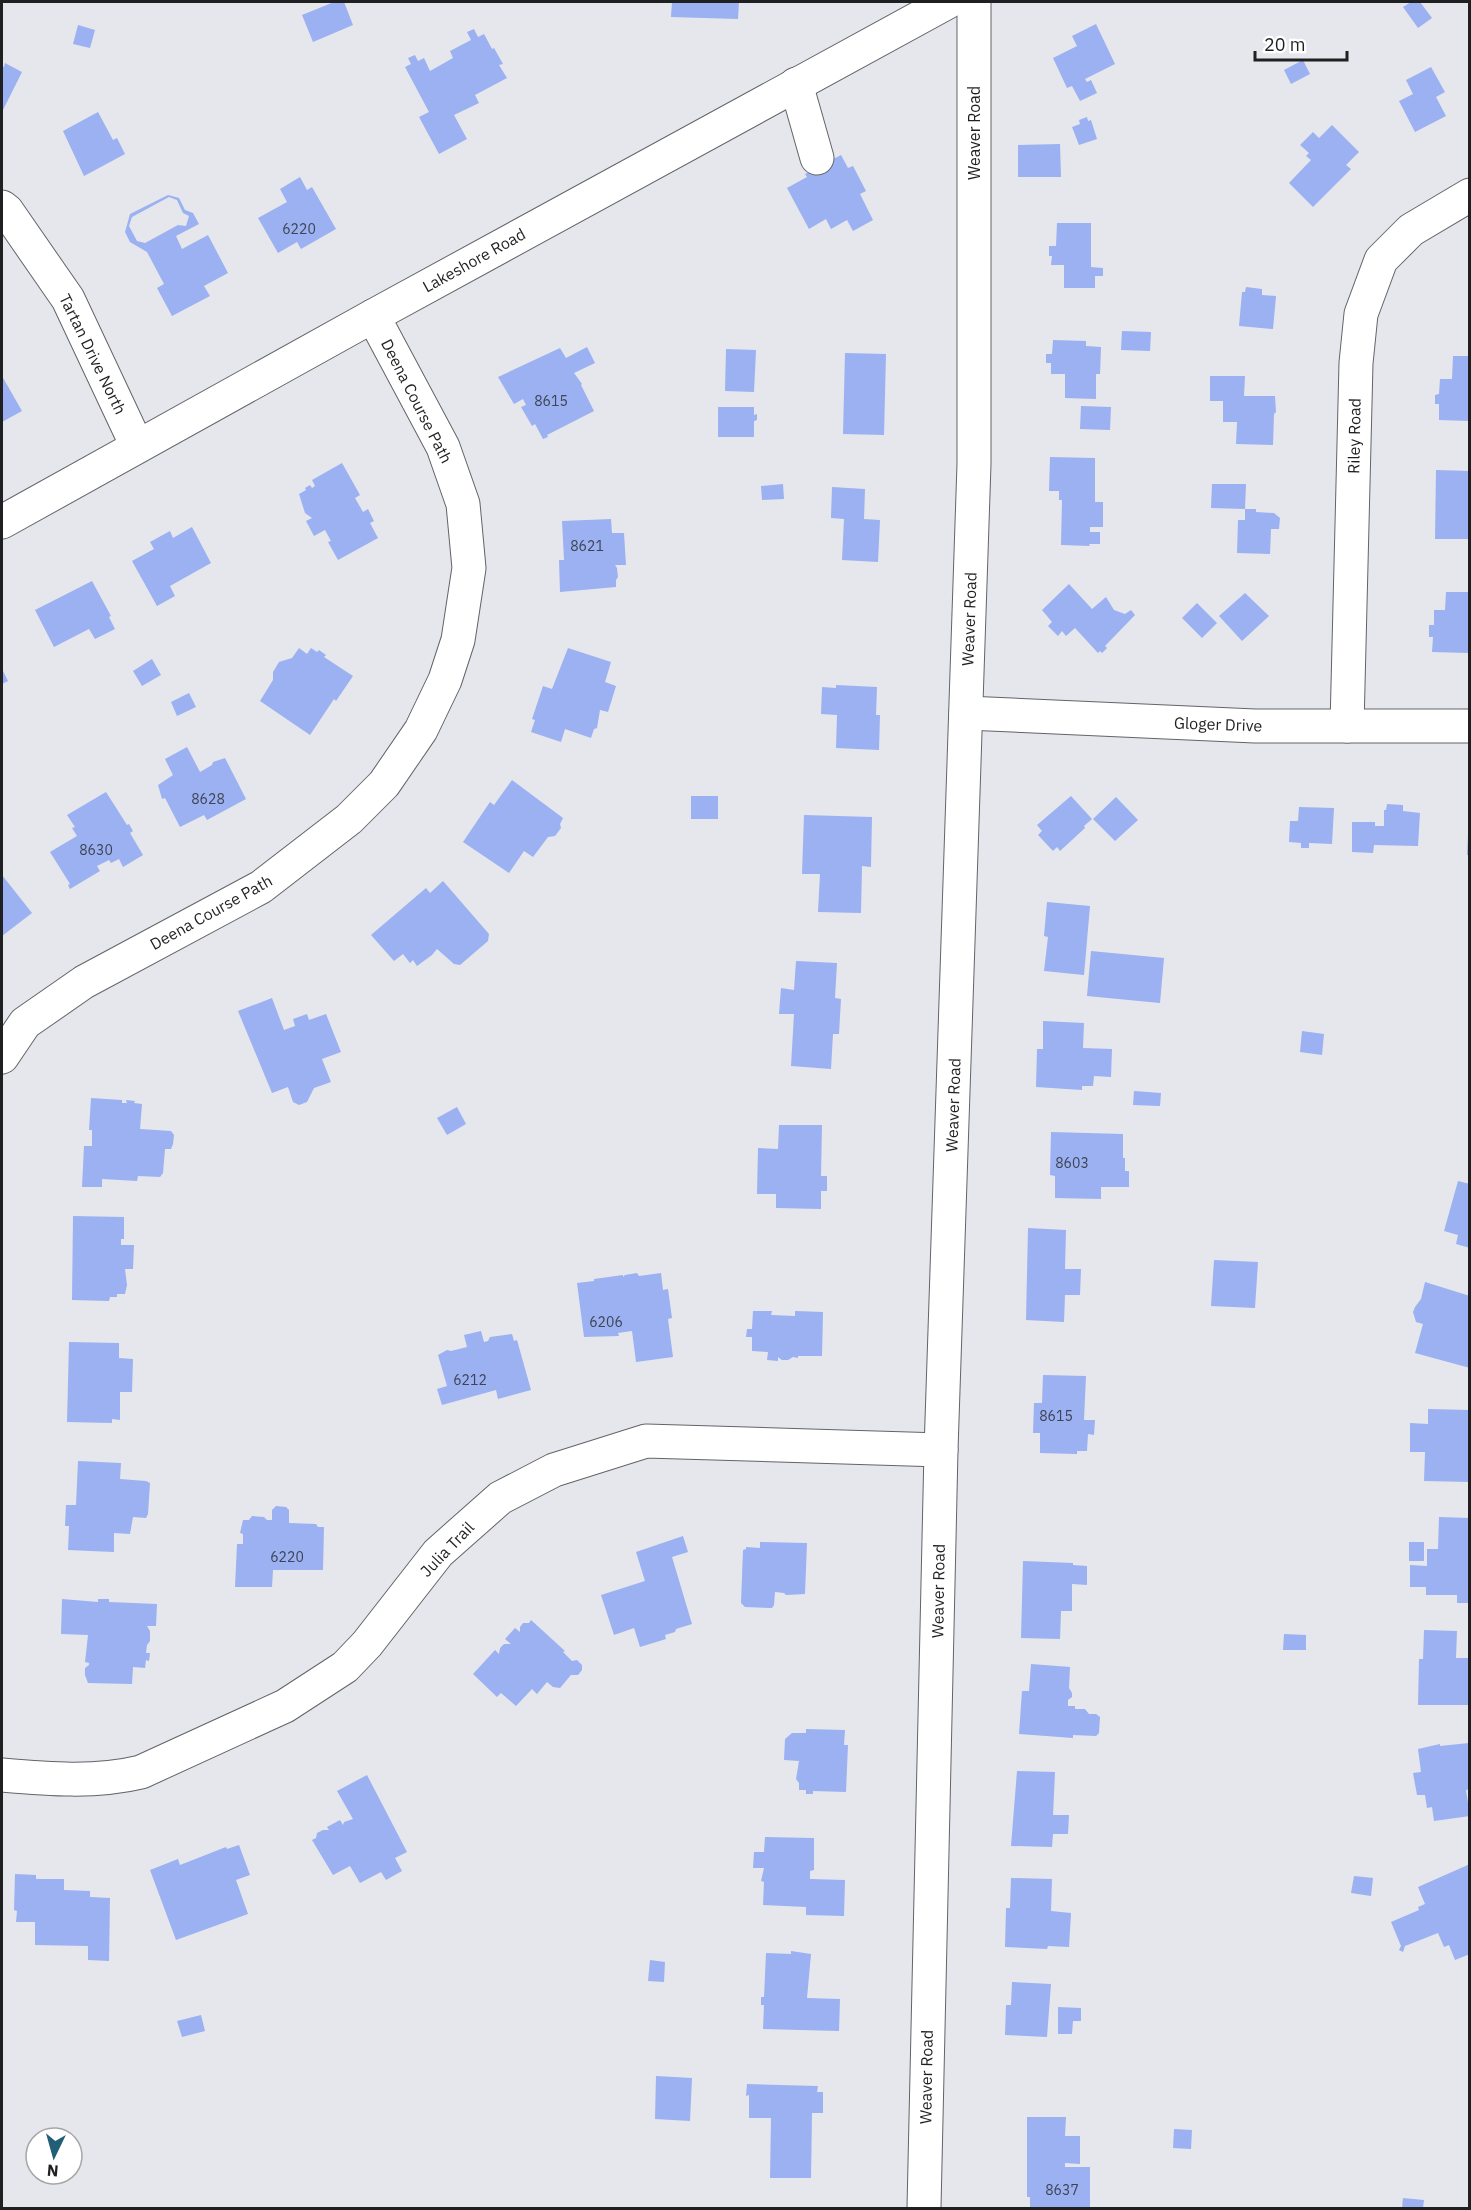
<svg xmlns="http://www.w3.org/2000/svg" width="1471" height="2210" font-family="'IBM Plex Sans',sans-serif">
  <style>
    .building { fill: #9bb1f1; fill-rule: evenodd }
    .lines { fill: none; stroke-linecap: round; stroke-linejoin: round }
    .minor-casing { stroke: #626468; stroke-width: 35 }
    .minor { stroke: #fff; stroke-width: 33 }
    .labels { text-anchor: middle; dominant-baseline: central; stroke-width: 5; stroke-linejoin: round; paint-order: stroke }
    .number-label { font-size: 14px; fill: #3e4456 }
    .street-label { font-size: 16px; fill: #1f2022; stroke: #fff }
  </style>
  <rect width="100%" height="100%" fill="#e5e7ec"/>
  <g class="building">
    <path d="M334 2H344L353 25 313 42 302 15Z"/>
    <path d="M672 2H739L738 19 671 17Z"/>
    <path d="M1411 2H1420L1432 18 1418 28 1403 7Z"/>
    <path d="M1096 24 1115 64 1085 79 1087 82 1091 80 1097 93 1080 101 1072 86 1067 88 1053 58 1077 46 1072 36Z"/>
    <path d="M78 25 95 30 90 48 73 44Z"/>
    <path d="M474 29 478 37 484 34 492 49 494 48 503 64 499 65 507 78 475 95 479 103 454 115 467 139 439 154 419 117 429 112 405 67 411 64 408 58 415 55 418 61 424 58 430 71 453 58 450 51 471 40 467 32Z"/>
    <path d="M1303 60 1310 74 1291 84 1284 70Z"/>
    <path d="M5 63 22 72 2 112V66L4 67Z"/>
    <path d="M1431 67 1445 92 1436 97 1446 116 1415 132 1399 101 1413 94 1406 80Z"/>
    <path d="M98 112 113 140 117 138 125 154 84 176 63 131Z"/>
    <path d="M1087 117 1088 121 1091 120 1097 139 1079 145 1072 127 1080 124 1079 120Z"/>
    <path d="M1332 125 1359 152 1346 165 1351 169 1313 207 1289 183 1311 160 1306 156 1309 153 1300 145 1313 132 1319 138Z"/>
    <path d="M1060 144 1061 177H1018V145Z"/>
    <path d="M841 155 848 168 853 166 866 191 860 194 873 220 853 231 847 220 831 229 826 219 809 229 787 188 807 177 805 174Z"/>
    <path d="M300 177 307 190 312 187 336 229 301 249 297 242 278 253 258 218 287 202 280 189Z"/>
    <path d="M168 195 179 198 185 210 193 213 199 224 176 236 182 249 208 235 228 273 204 286 210 296 172 316 157 288 164 284 147 252 130 242 125 232 130 214ZM169 197 177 200 183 213 189 216 186 226 178 225 145 243 137 241 129 226 132 217Z"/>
    <path d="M1057 223H1091V267L1103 268V276H1095V288H1064V265H1051L1052 256H1049V246H1056Z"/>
    <path d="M1246 287 1262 289V295L1276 296 1273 329 1239 326 1242 292H1245Z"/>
    <path d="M1122 331 1151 332 1150 351 1121 350Z"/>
    <path d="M1053 340 1086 341V346L1101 347 1100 374H1096V399L1065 398V374H1051V363H1046V354H1052Z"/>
    <path d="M587 347 595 363 574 373 582 384 581 385 594 411 547 435 548 437 543 439 535 424 532 426 521 407 526 405 523 399 514 404 498 377 560 348 566 358Z"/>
    <path d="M726 349 756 350 754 392 725 391Z"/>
    <path d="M845 353 886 354 884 435 843 434Z"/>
    <path d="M1453 356H1470V421L1439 420V404H1435V395L1439 394 1440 379H1452Z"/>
    <path d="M2 376 22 411 2 422Z"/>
    <path d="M1210 376H1245L1244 396H1275L1276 412 1274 414 1273 445 1236 444 1237 422H1223V401H1210Z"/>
    <path d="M1081 406 1111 407 1110 430 1080 429Z"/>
    <path d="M718 407H754V415L757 414V420L754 421V437H718Z"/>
    <path d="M1050 457 1095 458V502H1103V527H1090V532H1100V544H1089L1090 546 1061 545 1062 500H1059V491H1049Z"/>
    <path d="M342 463 360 495 355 498 363 512 368 509 374 521 370 523 378 538 338 560 328 542 331 541 325 530 314 536 306 521 312 518 305 513 299 494 306 490 305 488 310 485 312 488 315 486 312 480Z"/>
    <path d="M1436 470 1470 471V539H1435Z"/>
    <path d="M783 484 784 499 762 500 761 486Z"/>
    <path d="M1212 484H1246L1245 509 1211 508Z"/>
    <path d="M832 487 865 489 864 519 880 520 878 562 842 560 844 519 831 518Z"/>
    <path d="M1245 509H1256V512L1274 513 1280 518 1279 529H1271L1270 554 1237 553 1238 520H1245Z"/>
    <path d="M611 519 612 533H624L626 565H615L617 568 618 577 616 580V587L560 592 559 560H564L562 521Z"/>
    <path d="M192 527 211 563 170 586 175 596 157 606 132 561 154 549 150 542 170 531 173 538Z"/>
    <path d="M92 581 111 616 109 617 115 629 95 639 89 629 54 647 35 610Z"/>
    <path d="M1069 584 1092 609 1106 597 1114 610 1125 614 1131 610 1135 615 1105 646 1107 648 1102 653 1100 651 1098 653 1075 628 1066 636 1062 631 1058 636 1048 626 1052 622 1042 610Z"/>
    <path d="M1446 592H1470L1469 653 1432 652 1433 637H1429V625H1434V610H1445Z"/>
    <path d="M1245 593 1269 616 1242 641 1219 616Z"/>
    <path d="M1197 603 1217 623 1202 638 1182 618Z"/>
    <path d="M299 648 307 654 311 648 317 652 319 650 326 655 324 657 353 676 336 701 334 699 310 735 260 701 273 680V672L279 662 292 658Z"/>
    <path d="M568 648 611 662 605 682 616 686 608 712 600 710 597 728 594 729 591 738 565 729 561 742 531 732 535 720 532 719 543 686 552 689Z"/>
    <path d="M152 659 161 675 142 686 133 671Z"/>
    <path d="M2 669 8 681 2 684Z"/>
    <path d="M836 685 877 687 876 715H880L879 750 836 748 837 715 821 714 822 687 836 688Z"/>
    <path d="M189 693 196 707 177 716 171 702Z"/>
    <path d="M187 747 200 772 212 765 213 762 225 758 246 799 207 820 204 815 180 827 165 798 162 799 158 785 173 775 165 759Z"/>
    <path d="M512 780 563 818 560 824 561 828 555 836 548 837 533 857 524 851 509 873 463 842 490 802 494 805Z"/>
    <path d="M106 792 127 825 129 824 133 831 130 833 143 855 123 867 119 859 111 863 109 860 97 866 100 871 70 889 68 885 70 884 50 852 77 836 72 828 75 827 67 815Z"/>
    <rect x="691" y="796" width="27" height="23"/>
    <path d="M1071 796 1092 819 1084 826 1085 828 1060 851 1057 847 1053 851 1038 835 1042 831 1037 825Z"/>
    <path d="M1116 797 1138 820 1115 841 1093 819Z"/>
    <path d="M1387 804 1403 805V811L1420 813 1418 846 1374 845 1373 853 1352 852V822H1375V826H1384V810H1386Z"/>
    <path d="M1299 807 1334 808 1332 844 1309 843V848H1301V843L1289 842 1290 821H1298Z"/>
    <path d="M804 815 872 817 871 867 862 866 861 913 818 912 820 874H802Z"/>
    <path d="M1468 836H1470V855H1467Z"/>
    <path d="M2 875 32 913 2 936Z"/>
    <path d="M443 881 489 934 488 941 460 965 454 964 437 949 432 955 417 966 413 960 410 963 403 954 394 961 371 935 426 888 430 893Z"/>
    <path d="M1047 902 1090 906 1084 975 1044 971 1048 937 1044 936Z"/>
    <path d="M1091 951 1164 958 1160 1003 1087 996Z"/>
    <path d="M796 961 837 963 835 998 841 999 839 1034H833L831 1069 791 1066 794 1014H779L781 988 794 990Z"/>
    <path d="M272 998 284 1030 295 1026 293 1019 307 1014 309 1020 326 1014 341 1052 322 1059 331 1082 314 1088 307 1102 299 1105 293 1102 288 1087 272 1093 238 1011Z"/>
    <path d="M1043 1021 1084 1023 1083 1048 1112 1049 1111 1077 1094 1076 1093 1086H1082V1090L1036 1087 1037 1049H1043Z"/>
    <path d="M1302 1031 1324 1034 1322 1055 1300 1052Z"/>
    <path d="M1134 1091 1161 1093 1160 1106 1133 1105Z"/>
    <path d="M91 1098 122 1100V1103H127L126 1100 135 1101 134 1103 142 1104 140 1129 171 1131 174 1135 173 1144 171 1149H165L163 1173 160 1177 138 1176 137 1181 102 1179V1187H82L84 1146H92V1130H89Z"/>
    <path d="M457 1107 466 1124 447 1135 437 1118Z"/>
    <path d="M779 1125H822L821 1176H827V1191H821V1209L776 1208V1194H757L758 1148 778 1149Z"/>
    <path d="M1051 1132 1123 1134V1158H1125V1171H1129V1187H1101V1199L1055 1198V1176L1050 1175Z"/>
    <path d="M1458 1181 1470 1184V1248L1456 1244 1458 1235 1444 1231Z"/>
    <path d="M73 1216 124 1217V1239H121V1245H134L133 1269H125L127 1285 125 1294H117V1297H110L109 1301 72 1300Z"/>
    <path d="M1028 1228 1066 1230 1065 1269H1081L1080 1295H1065L1064 1322 1026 1320Z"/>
    <path d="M1214 1260 1258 1262 1255 1308 1211 1306Z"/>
    <path d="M637 1273 639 1276 661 1273 663 1290 668 1289 672 1318 668 1319 673 1357 636 1362 632 1331 618 1333 619 1336 584 1337 577 1283 594 1281V1279L623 1275V1277L625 1275Z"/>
    <path d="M1425 1282 1470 1296V1368L1415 1353 1423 1324 1416 1322 1413 1312 1415 1307 1421 1299Z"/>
    <path d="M753 1311H772L771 1315 795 1316V1311L823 1312 822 1356H798V1358L793 1357 788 1360H782L778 1357V1361L767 1360 768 1352 752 1351V1337H746L747 1329H752Z"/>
    <path d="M481 1331 484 1342 488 1341 490 1337 512 1334 514 1341 517 1340 531 1390 498 1399 496 1390 442 1405 437 1389 447 1386 438 1355 447 1350 451 1351 467 1347 464 1335Z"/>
    <path d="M69 1342 119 1343V1358L133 1359 132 1392H120V1420L112 1419V1423L67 1422Z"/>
    <path d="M1043 1375 1086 1376 1084 1420H1095L1094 1435 1088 1434 1087 1451H1077V1454L1040 1453V1433H1033L1034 1403H1042Z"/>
    <path d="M1428 1409 1470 1410V1482L1424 1481 1425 1452H1410V1423L1428 1424Z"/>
    <path d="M78 1461 121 1463 120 1479 146 1481 150 1483 148 1514 146 1518 133 1517 130 1534 114 1533V1552L68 1550 69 1526H65L66 1505H76Z"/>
    <path d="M276 1506 286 1507 289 1510V1523L316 1524 318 1527H324L323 1570H273L272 1587H235L237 1544H243V1534L240 1533 243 1520H249L252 1516 264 1517 267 1520H272V1510Z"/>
    <path d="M1439 1517 1470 1518V1603H1457V1595H1426V1587H1410V1565L1427 1566V1549H1438Z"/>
    <path d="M683 1536 688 1552 672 1557 692 1624 676 1629 675 1632 665 1635 666 1639 640 1647 634 1628 614 1635 601 1595 645 1581 636 1552Z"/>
    <path d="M760 1542 807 1543 805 1594 786 1595 784 1593 775 1592 774 1605 772 1608 745 1607 741 1603 743 1550 746 1549V1547L760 1548Z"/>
    <rect x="1409" y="1542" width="15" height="19"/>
    <path d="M1023 1561 1073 1563V1565L1087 1566V1585L1072 1584V1611H1061L1060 1639 1021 1638Z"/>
    <path d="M62 1599 98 1602V1599H109V1602L157 1604 156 1626H147L150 1631V1641L147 1645 146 1653H150L149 1661 146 1660 145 1668 133 1667 132 1684 88 1683 85 1675V1668L89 1665V1663L85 1662 88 1635 61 1634Z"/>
    <path d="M531 1620 565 1651 563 1652 572 1661 577 1660 582 1665V1670L578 1675H571L560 1688 553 1687 547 1682 537 1694 532 1689 516 1706 501 1693 497 1697 473 1674 495 1650 499 1654 500 1648 504 1644H511L505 1639 515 1628 520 1632V1627L523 1623H529Z"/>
    <path d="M1424 1630 1457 1631 1456 1658H1470V1705H1418L1419 1659H1423Z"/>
    <path d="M1284 1634 1306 1635V1650H1283Z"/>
    <path d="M1031 1664 1070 1667 1069 1688 1072 1693V1697L1068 1700V1706H1075V1709H1085L1089 1714H1096L1100 1717 1099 1733 1096 1736 1073 1735V1738L1019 1734 1022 1691H1029Z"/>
    <path d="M806 1729 845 1730 844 1745H848L846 1792 813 1791V1794H806V1790H799V1783L796 1779 799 1761 784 1760 785 1739 792 1733H806Z"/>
    <path d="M1469 1743 1470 1789 1466 1790 1470 1816 1434 1821 1432 1807 1427 1808 1425 1795H1417L1413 1773 1421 1772 1418 1749 1440 1744V1746Z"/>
    <path d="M1017 1771 1055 1772 1053 1815H1069L1068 1834H1053L1052 1847 1011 1846Z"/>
    <path d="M367 1775 407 1852 395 1858 402 1871 386 1880 381 1872 360 1883 350 1866 333 1875 312 1840 316 1838 317 1833 323 1830H329L327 1827 340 1820 343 1825 344 1822 353 1819 337 1791Z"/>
    <path d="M765 1837 814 1838V1870L810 1871V1879L845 1880 844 1916 806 1915V1907L763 1905 764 1882 761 1881 764 1868H753L754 1852H764Z"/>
    <path d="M239 1845 250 1875 236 1880 248 1914 176 1940 150 1870 178 1859 180 1865 226 1847 227 1849Z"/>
    <path d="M1470 1864V1954L1455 1960 1449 1945 1444 1947 1438 1933 1405 1946 1403 1952 1399 1950 1401 1946 1391 1922 1419 1910 1418 1907 1425 1904 1418 1887Z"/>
    <path d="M15 1874 36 1875V1879H64V1890L90 1891V1897L110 1898 109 1961 88 1960V1946L35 1945V1922H16L17 1911 14 1910Z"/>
    <path d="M1354 1876 1373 1878 1371 1896 1351 1893Z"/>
    <path d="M1011 1878 1052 1879 1051 1911 1071 1913 1069 1947 1048 1946 1047 1949 1005 1947 1006 1908H1010Z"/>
    <path d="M791 1951 811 1954 807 1998 840 1999 839 2031 763 2029 764 2005H761V1997H764L766 1953 791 1954Z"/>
    <path d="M650 1960 665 1962 664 1982 648 1981Z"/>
    <path d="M1012 1982 1051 1984 1047 2037 1005 2035 1006 2005H1011Z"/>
    <path d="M1058 2007 1081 2008V2021H1073L1072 2034H1058Z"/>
    <path d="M201 2015 205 2031 182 2037 177 2021Z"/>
    <path d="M656 2076 692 2078 690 2121 655 2119Z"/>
    <path d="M747 2084 818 2086 817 2092H823V2113H812L811 2178H770L771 2118H749V2095L746 2096Z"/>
    <path d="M1027 2117H1066L1065 2136H1080V2164L1065 2163V2167H1090V2208H1030V2197H1027Z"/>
    <path d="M1174 2129 1192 2130 1191 2149 1173 2148Z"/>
    <path d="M1403 2198 1424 2200 1423 2208H1402Z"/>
  </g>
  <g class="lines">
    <g class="minor-casing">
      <g id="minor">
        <path d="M796 84 817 158"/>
        <path d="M2 207 7 211 68 299 137 446"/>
        <path d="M2 522 373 316 948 2"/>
        <path d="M966 713 1255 726H1470"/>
        <path d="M1347 726 1356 363 1361 314 1381 260 1411 230 1470 195"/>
        <path d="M2 1057 25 1023 84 982 261 887 349 819 384 784 421 730 445 680 458 640 469 568 463 504 443 447 373 316"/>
        <path d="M2 1775C48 1779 96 1783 141 1772L285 1706 345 1667 367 1644 438 1553 500 1498 554 1470 646 1441 941 1450"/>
        <path d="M924 2208 941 1450 974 464V2"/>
      </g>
    </g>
    <use href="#minor" class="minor"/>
  </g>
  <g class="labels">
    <g class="number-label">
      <text x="299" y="229">6220</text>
      <text x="551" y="401">8615</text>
      <text x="587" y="546">8621</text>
      <text x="208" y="799">8628</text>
      <text x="96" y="850">8630</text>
      <text x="1072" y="1163">8603</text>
      <text x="606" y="1322">6206</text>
      <text x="470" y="1380">6212</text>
      <text x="1056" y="1416">8615</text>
      <text x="287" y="1557">6220</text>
      <text x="1062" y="2190">8637</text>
    </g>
    <g class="street-label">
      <text transform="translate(974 133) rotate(-90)">Weaver Road</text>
      <text transform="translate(474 260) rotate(-29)">Lakeshore Road</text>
      <text transform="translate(93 354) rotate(64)">Tartan Drive North</text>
      <text transform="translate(417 401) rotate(63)">Deena Course Path</text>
      <text transform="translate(1354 436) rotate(-89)">Riley Road</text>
      <text transform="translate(969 619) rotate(-88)">Weaver Road</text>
      <text transform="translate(1218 724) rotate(2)">Gloger Drive</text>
      <text transform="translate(211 912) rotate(-29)">Deena Course Path</text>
      <text transform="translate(953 1105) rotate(-88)">Weaver Road</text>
      <text transform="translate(447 1549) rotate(-46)">Julia Trail</text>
      <text transform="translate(938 1591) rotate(-89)">Weaver Road</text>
      <text transform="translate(926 2077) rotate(-89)">Weaver Road</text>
    </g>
  </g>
  <rect width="1471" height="2210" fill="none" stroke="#1f2022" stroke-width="6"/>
  <g transform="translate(54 2156) rotate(185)"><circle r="28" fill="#ffffff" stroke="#a5a6a7" stroke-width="1.5"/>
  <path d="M0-4.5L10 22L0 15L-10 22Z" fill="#225e76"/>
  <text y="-9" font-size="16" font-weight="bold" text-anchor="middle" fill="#1f2022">N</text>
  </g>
  <path d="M1255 51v9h92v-9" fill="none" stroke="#1f2022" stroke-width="3"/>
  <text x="1264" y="51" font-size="18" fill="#1f2022" stroke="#ffffff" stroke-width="4.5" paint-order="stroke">20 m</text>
</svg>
